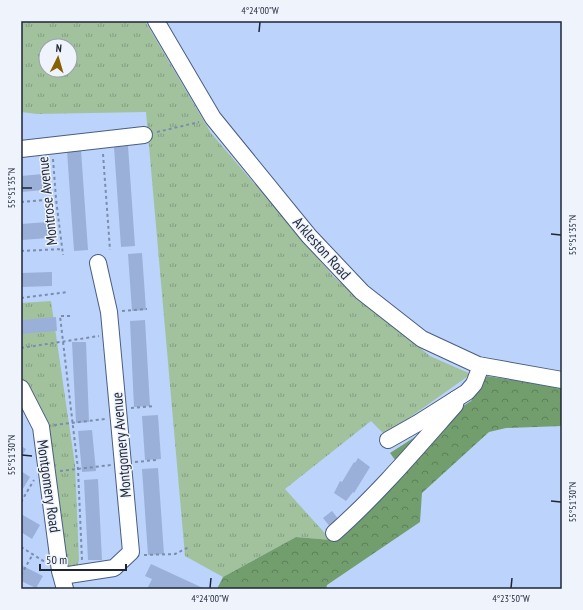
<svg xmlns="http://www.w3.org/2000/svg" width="583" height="610" font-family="'PT Sans Narrow',sans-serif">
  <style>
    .grass { fill: url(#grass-tufts); fill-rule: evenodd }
    .forest { fill: url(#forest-crowns) }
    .building { fill: #9ab0d8 }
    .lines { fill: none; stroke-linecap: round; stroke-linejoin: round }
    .minor-casing { stroke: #495d80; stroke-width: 18 }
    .path { stroke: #7c8dac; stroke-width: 2; stroke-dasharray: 3 3; stroke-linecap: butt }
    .minor { stroke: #fff; stroke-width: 16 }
    .ticks { fill: none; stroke: #1e2636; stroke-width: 1.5 }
    .labels { text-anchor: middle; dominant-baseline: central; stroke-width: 3; stroke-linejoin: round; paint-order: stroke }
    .street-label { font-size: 15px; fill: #1e2636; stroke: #eef3fc }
    .neatline { fill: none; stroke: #1e2636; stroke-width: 1.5 }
    .ticks-label { font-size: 10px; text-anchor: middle; fill: #1e2636 }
  </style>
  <defs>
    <pattern id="grass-tufts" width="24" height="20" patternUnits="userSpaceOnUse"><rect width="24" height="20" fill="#a2c29e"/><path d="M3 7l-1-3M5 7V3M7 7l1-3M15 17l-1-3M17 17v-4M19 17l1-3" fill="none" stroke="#839d82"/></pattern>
    <pattern id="forest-crowns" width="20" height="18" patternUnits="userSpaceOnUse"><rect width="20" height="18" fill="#729d6d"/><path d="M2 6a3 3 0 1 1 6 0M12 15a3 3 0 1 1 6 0" fill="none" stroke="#5d805a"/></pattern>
  </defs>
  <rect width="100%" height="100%" fill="#bcd3fc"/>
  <g class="grass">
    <path d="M21 21H145L211 133 334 277 430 356 471 374 385 435 371 421 285 489 331 540 296 537 223 577 185 556 146 112 37 114 21 112ZM46 46H70V70H46Z"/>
    <path d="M51 301 75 465 79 560 76 573 63 574 45 426 21 386V303Z"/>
  </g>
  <path class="forest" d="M487 376 562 388V426L506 428 489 432 422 493 420 522 327 585 326 589H217L223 577 296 537 331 540 404 472 390 453 471 401Z"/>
  <g class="building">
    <path d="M128 146 135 246 121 247 114 147Z"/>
    <path d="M81 150 88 250 74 251 67 151Z"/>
    <path d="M43 174 44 190 21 192V176Z"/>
    <path d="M48 222 49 238 21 240V224Z"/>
    <path d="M142 253 146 310 132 311 128 254Z"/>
    <path d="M52 272V286L21 287V273Z"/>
    <path d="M56 317 57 331 21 334V320Z"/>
    <path d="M145 320 150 406 134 407 130 321Z"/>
    <path d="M72 342H86L89 422 76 423Z"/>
    <path d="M158 415 161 459 145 460 142 416Z"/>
    <path d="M92 430 96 471 82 472 78 431Z"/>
    <path d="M21 446 26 449 21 458Z"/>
    <path d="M358 458 370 467 354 493 353 492 346 501 334 493 340 481 342 482 354 462 355 463Z"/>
    <path d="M158 468 164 554 148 555 142 469Z"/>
    <path d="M21 471 30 477 21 492Z"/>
    <path d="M98 479 102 560H88L84 480Z"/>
    <path d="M332 511 340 521 331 528 323 518Z"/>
    <path d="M21 514 40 525 32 539 21 532Z"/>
    <path d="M151 564 205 589H147L152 579 145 576Z"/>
    <path d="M21 565 43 576 36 588 21 581Z"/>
  </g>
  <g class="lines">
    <g class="minor-casing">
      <g id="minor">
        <path d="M156 21 213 118 309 236 362 292 422 339 478 365 562 380"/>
        <path d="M21 149 144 135"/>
        <path d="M21 388 41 427 60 571 65 589"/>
        <path d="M388 440 418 423 467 392 474 384 481 366"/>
        <path d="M334 533C378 494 416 449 455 405L456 399"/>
        <path d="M62 576 114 568 131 552 109 312 98 263"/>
      </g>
    </g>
    <g class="path">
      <path d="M157 132 199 122"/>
      <path d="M103 154 110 250"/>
      <path d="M53 159 56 199 63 255"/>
      <path d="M21 202 56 199"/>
      <path d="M21 251 63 249"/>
      <path d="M21 298 68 292"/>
      <path d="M122 311 147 309"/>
      <path d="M70 316H60L78 469 82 560"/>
      <path d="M21 348 99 336"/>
      <path d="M131 408 154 406"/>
      <path d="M54 425 105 419"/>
      <path d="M135 462 156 460"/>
      <path d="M60 471 111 465"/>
      <path d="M21 502 34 480"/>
      <path d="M21 547 45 562"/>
      <path d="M144 555 175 554 189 547"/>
      <path d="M21 575 33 554"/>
    </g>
    <use href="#minor" class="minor"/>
  </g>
  <path class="ticks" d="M259 32 260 22M22 188H32M551 234 561 235M22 455 32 456M551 501 561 502M210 588 211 578M511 588 512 578"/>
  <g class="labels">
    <g class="street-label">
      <text transform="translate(47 201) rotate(-96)">Montrose Avenue</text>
      <text transform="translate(322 248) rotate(48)">Arkleston Road</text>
      <text transform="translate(121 445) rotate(-95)">Montgomery Avenue</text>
      <text transform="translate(49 486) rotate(82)">Montgomery Road</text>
    </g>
  </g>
  <rect width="583" height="610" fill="none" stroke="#eef3fc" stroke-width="44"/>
  <g transform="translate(58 58) rotate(5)"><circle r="19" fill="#eef3fc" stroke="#9ba1ad"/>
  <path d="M0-3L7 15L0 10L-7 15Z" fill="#886200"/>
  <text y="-6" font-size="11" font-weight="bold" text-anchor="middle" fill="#1e2636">N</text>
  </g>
  <path d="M40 564v6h86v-6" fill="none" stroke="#1e2636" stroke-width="2"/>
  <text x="46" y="564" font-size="12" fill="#1e2636" stroke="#eef3fc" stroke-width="3" paint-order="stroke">50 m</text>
  <rect x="22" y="22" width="539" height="566" class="neatline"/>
  <g class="ticks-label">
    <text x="260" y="14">4°24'00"W</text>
    <text transform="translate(11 188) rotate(-90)" y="4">55°51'35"N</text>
    <text transform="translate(572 235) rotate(-90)" y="4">55°51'35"N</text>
    <text transform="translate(11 455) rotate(-90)" y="4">55°51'30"N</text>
    <text transform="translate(572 502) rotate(-90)" y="4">55°51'30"N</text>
    <text x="210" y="602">4°24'00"W</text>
    <text x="511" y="602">4°23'50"W</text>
  </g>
</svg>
